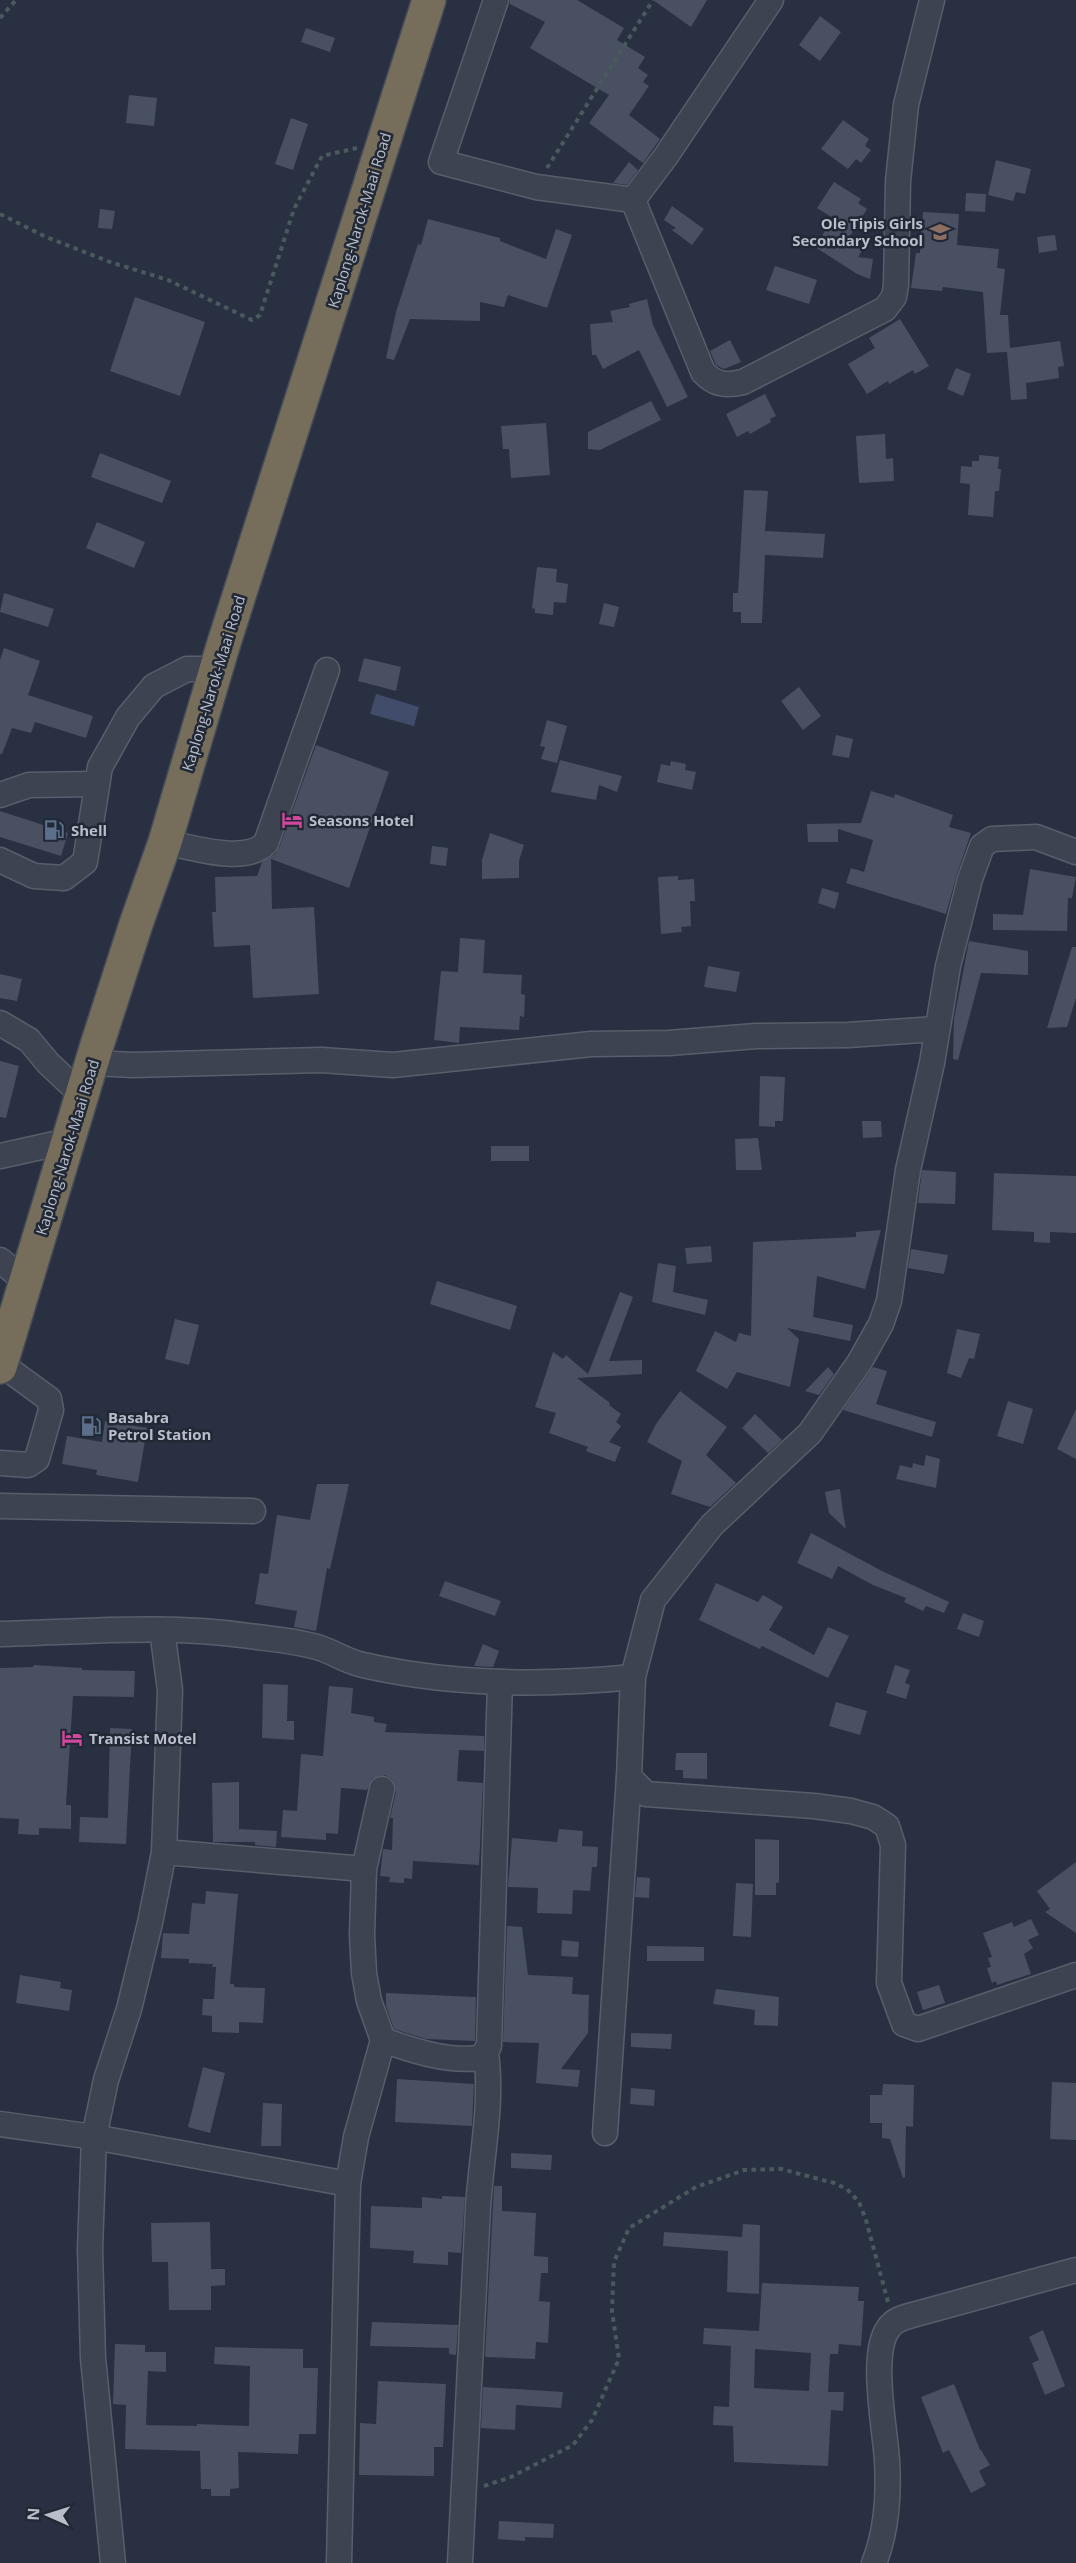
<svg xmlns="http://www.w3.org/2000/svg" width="1076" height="2563" font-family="'Open Sans',sans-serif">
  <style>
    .water { fill: #404c69 }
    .building { fill: #485062; fill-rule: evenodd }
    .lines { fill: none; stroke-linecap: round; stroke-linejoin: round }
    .minor-casing { stroke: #585e6b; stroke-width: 27 }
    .highway-casing { stroke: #444b58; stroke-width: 36 }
    .path { stroke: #495a5f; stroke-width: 4; stroke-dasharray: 4.5 4.5; stroke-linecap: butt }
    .minor { stroke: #3d4351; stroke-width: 24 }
    .highway { stroke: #766e5a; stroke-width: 33 }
    .labels { text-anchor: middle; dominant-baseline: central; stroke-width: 5; stroke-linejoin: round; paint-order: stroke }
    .street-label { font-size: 15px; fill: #babecb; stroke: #212836 }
    .poi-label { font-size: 15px; font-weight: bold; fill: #babecb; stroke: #212836; text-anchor: start }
  </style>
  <rect width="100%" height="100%" fill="#293041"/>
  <path class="water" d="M376 694 419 707 414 726 370 714Z"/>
  <g class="building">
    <path d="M510 0H577L624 28 617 40 645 57 638 68 648 75 643 82 649 86 629 115 660 139 643 163 589 123 609 95 530 48 545 22 510 4Z"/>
    <path d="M653 0H707L691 27Z"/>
    <path d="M820 16 841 32 820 61 799 45Z"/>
    <path d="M306 28 335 38 330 52 301 42Z"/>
    <path d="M129 95 157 98 154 126 126 123Z"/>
    <path d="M291 118 308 124 293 170 275 164Z"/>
    <path d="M843 120 869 139 865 146 871 150 861 163 856 159 848 169 821 149Z"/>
    <path d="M996 160 1031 169 1025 194 1016 192 1013 201 988 195Z"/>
    <path d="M629 162 638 170 627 185 613 183Z"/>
    <path d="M834 182 861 199 858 203 867 209 848 239 863 249 858 257 873 259 870 279 857 274 815 247 833 218 817 208Z"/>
    <path d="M966 193 986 194 985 212 965 211Z"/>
    <path d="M672 206 704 229 692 245 672 230 676 228 664 220Z"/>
    <path d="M100 209 115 211 112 229 98 228Z"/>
    <path d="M923 212 959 214 957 245 999 249 997 268 1005 269 1000 315H1008L1010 348 1060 341 1064 366 1058 367 1059 378 1026 383 1027 399 1011 400 1007 352 987 353 983 292 943 287 942 291 911 288 916 253H920Z"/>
    <path d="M428 219 500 238V241L546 259 556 229 572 235 547 308 508 295 504 307 480 302V321L410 319 394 360 386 358 396 312 418 244 421 245Z"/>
    <path d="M1055 235 1057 250 1039 253 1037 237Z"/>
    <path d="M775 266 817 280 809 304 766 290Z"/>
    <path d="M135 297 205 322 180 396 110 371Z"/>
    <path d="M647 299 653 325 688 397 667 407 639 350 603 369 596 355H592L590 324 613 322 610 311 630 307 629 304Z"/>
    <path d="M900 319 929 366 915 374 913 370 889 384 888 381 867 394 848 364 875 348 869 338Z"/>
    <path d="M730 340 741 362 724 369 716 365 710 351Z"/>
    <path d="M956 368 971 374 963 396 947 389Z"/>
    <path d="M765 394 776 416 770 419 771 422 750 434 748 431 737 437 726 414Z"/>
    <path d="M651 401 661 420 600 450 588 449V432Z"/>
    <path d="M546 423 550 475 511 478 509 449H503L501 426Z"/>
    <path d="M885 434 886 459 893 458 894 481 859 483 856 436Z"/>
    <path d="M100 453 171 481 162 503 91 477Z"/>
    <path d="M979 455 999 457 998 469H1001L999 491H995L993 517 968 515 970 484 960 483 961 466 972 467V461H979Z"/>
    <path d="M744 490 768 491 765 531 825 534 823 558 765 555 762 623H741V612H733V593H738Z"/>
    <path d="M97 522 145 542 134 568 86 548Z"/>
    <path d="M537 567 557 569 556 582 568 584 566 603 554 602 553 615 535 613V609L532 608Z"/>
    <path d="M4 593 54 609 48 627 0 612Z"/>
    <path d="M604 603 619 607 614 627 599 624Z"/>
    <path d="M4 648 40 661 28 695 93 716 86 738 35 722 31 733 12 728 2 754H0V660Z"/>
    <path d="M364 658 401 667 396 691 358 681Z"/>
    <path d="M799 687 821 716 803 730 781 701Z"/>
    <path d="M547 720 567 726 557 763 541 759 545 747 540 746Z"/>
    <path d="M836 735 853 739 849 758 832 755Z"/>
    <path d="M316 745 389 772 349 888 271 859 272 909 314 907 319 994 253 998 250 945 214 947 212 912H216L215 877 257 876 262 862 275 854 279 848Z"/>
    <path d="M560 760 622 776 617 792 599 785 596 800 551 792Z"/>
    <path d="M671 761 686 764 685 770 696 772 692 790 657 782 661 764 670 766Z"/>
    <path d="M871 791 894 798 895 794 953 815 949 827 971 833 957 874 946 914 846 883 851 868 864 872 873 840 838 829V842H808L807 824 861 823Z"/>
    <path d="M0 811 68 833 61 856 0 837Z"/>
    <path d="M490 833 524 845 519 861V878L482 879V860Z"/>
    <path d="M432 846 448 848 446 866 430 864Z"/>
    <path d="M1030 869 1076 877 1072 898H1068L1067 931 993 930V914L1023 915Z"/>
    <path d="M678 876V880L694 879 695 901H690L691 926 681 927 682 932 661 934 658 877Z"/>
    <path d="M822 888 839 893 835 909 818 903Z"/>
    <path d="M460 938 485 940 483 973 522 975 521 994 525 995 524 1017 520 1016 519 1030 460 1027 459 1043 434 1040 441 971 458 972Z"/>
    <path d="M969 941 1028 951V975L981 973 958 1060 953 1059 954 1019Z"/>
    <path d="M1072 947H1076V998L1067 1027 1047 1028Z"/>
    <path d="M708 966 740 972 736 992 704 987Z"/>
    <path d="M0 974 22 979 17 1001 0 998Z"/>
    <path d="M0 1061 19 1066 6 1118 0 1117Z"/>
    <path d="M760 1076 785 1077 783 1121H775V1127L759 1126Z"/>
    <path d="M862 1121H881L882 1137 863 1138Z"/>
    <path d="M758 1138 762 1170H736L735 1139Z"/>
    <rect x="491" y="1146" width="38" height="15"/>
    <path d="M922 1170 956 1172 955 1204 918 1203Z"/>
    <path d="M994 1173 1076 1176V1233L1050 1232V1243L1034 1242V1232L992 1230Z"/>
    <path d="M881 1230 865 1289 817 1276 813 1317 853 1325 850 1341 787 1328 799 1339 790 1387 737 1372 727 1389 696 1371 715 1331 736 1342 739 1333 751 1336 753 1242 856 1237V1232Z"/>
    <path d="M711 1246 712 1262 687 1264 685 1248Z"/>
    <path d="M911 1249 948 1255 944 1274 908 1268Z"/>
    <path d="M658 1263 676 1266 673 1292 708 1300 705 1315 652 1302Z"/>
    <path d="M437 1281 517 1306 510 1330 430 1304Z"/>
    <path d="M620 1292 633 1297 609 1361 642 1360V1374L577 1378 610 1403 609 1405 621 1414 616 1422 621 1426 609 1442 621 1447 615 1462 586 1451 588 1447 549 1433 556 1413 535 1407 553 1352 563 1359 566 1355 588 1374Z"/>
    <path d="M175 1319 199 1325 189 1365 165 1359Z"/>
    <path d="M957 1329 980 1334 974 1359 969 1358 961 1378 947 1373Z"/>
    <path d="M828 1367 834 1374 819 1395 805 1391Z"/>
    <path d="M873 1367 887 1371 876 1404 936 1422 932 1437 843 1410Z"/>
    <path d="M680 1391 727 1427 706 1455 736 1483 710 1507 671 1494 682 1461 647 1442 656 1424Z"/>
    <path d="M1008 1401 1033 1409 1023 1444 997 1436Z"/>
    <path d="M1076 1409V1459L1057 1449Z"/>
    <path d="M755 1414 782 1440 768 1453 742 1428Z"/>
    <path d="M105 1421 147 1428 138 1482 96 1475 97 1470 62 1464 67 1436 102 1442Z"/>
    <path d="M926 1455 940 1459 936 1488 896 1479 900 1465 912 1468 913 1463 924 1466Z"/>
    <path d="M317 1484H349L330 1569 327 1568 316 1631 294 1627 297 1611 255 1604 260 1573 268 1574 277 1515 310 1520Z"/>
    <path d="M840 1489 843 1512 846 1529 829 1513 825 1492Z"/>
    <path d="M811 1533 882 1571 949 1602 944 1613 926 1606 923 1611 904 1602 906 1598 873 1585 838 1566 832 1579 797 1563Z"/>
    <path d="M445 1581 501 1601 495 1616 439 1596Z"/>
    <path d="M716 1583 758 1602 763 1595 783 1607 769 1630 814 1655 828 1627 849 1636 828 1678 762 1646 760 1649 699 1620Z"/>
    <path d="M963 1613 984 1621 979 1637 957 1629Z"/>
    <path d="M483 1644 499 1651 493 1667 474 1666Z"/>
    <path d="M34 1665 82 1668V1670L135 1671 134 1697 73 1696 66 1805H71V1829L39 1828V1835L18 1834 19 1819 0 1818V1668L33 1667Z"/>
    <path d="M895 1665 910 1670 905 1683 910 1685 906 1699 886 1693Z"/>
    <path d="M263 1684 288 1685 287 1721H294V1740L262 1738Z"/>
    <path d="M329 1686 353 1688 351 1713 374 1717V1722L387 1724 385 1732 484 1736V1751L459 1750 457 1781 483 1783 479 1865 413 1861 412 1879 404 1878V1883L389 1882 390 1877 380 1876 383 1849 392 1850 393 1818H390L396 1792 392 1779 385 1775 372 1779 367 1790 341 1788 338 1834 326 1833V1840L281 1837 283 1810 297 1811 301 1754 323 1756Z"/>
    <path d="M836 1702 867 1711 860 1735 829 1726Z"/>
    <path d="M110 1728 132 1729 126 1844 79 1842 80 1817 108 1818Z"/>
    <path d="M676 1753H707V1779L683 1778V1770H675Z"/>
    <path d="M239 1782V1829L277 1831 276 1847 255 1845V1842H213L212 1783Z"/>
    <path d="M559 1829 583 1831 582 1846 598 1847 597 1867H592L590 1891 573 1890 572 1914 537 1913 538 1888 508 1887 512 1838 557 1842Z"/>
    <path d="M755 1839 779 1840V1882L776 1883V1895H755Z"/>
    <path d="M1076 1862V1933L1045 1912 1050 1909 1037 1891Z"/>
    <path d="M637 1877 650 1878 649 1898 635 1897Z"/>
    <path d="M736 1883 753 1884 751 1937 733 1936Z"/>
    <path d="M206 1891 238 1894 230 1984H234V1987L265 1988 263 2023 239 2022V2033L212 2032V2016L202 2015 203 1999H214L216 1967H212L213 1964 189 1963V1959L161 1958 163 1933 189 1934 192 1903 205 1904Z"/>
    <path d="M1031 1919 1039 1935 1028 1940 1033 1948 1024 1954 1031 1974 997 1985 996 1981 992 1983 987 1968 991 1967 988 1958 992 1957 983 1933 1012 1922 1014 1927Z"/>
    <path d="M507 1926 522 1927 528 1975 573 1977 572 1994 589 1995 588 2033 561 2069 580 2070 578 2087 536 2083 539 2043 503 2042Z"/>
    <path d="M562 1940 579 1942 578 1957 561 1956Z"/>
    <path d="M647 1946 704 1947V1961H647Z"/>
    <path d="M20 1975 61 1982 60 1988 72 1990 69 2011 16 2003Z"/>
    <path d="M939 1985 945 2003 923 2010 917 1992Z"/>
    <path d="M716 1989 779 1997 778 2026 754 2025 755 2010 713 2004Z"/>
    <path d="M386 1993 476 1997 475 2041 426 2039 394 2029 386 2006Z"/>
    <path d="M631 2033 672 2034 671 2049 631 2047Z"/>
    <path d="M203 2067 225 2073 210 2133 188 2127Z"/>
    <path d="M397 2079 474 2084 472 2126 395 2122Z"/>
    <path d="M1052 2082 1076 2083V2140L1050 2139Z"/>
    <path d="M883 2084 914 2085 913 2127 906 2126 905 2177 903 2178 890 2139 882 2138V2123H870V2095H882Z"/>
    <path d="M631 2088 655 2090 654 2106 630 2104Z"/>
    <path d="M263 2103 282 2104 281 2146H261Z"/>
    <path d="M511 2153 552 2155 551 2170 511 2168Z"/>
    <path d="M494 2186H502V2211L536 2213 534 2256 548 2257V2273H541L539 2301 550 2302 548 2343 536 2342 535 2359 485 2357Z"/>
    <path d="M442 2196 465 2197 461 2253 448 2252V2265L413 2263 414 2251 370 2248 371 2206 422 2208V2197L442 2199Z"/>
    <path d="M210 2222 211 2269H225V2285L211 2286V2310H169L168 2262H152L151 2223Z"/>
    <path d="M743 2224 760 2225 759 2294 727 2292 728 2251 663 2246 664 2232 742 2237Z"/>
    <path d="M762 2283 859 2287 858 2301H864L861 2346 839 2344 838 2354H830L828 2392H844L843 2411 831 2410 828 2466 734 2462 733 2426 713 2425 714 2406 729 2407 731 2346 703 2344 704 2328 759 2331ZM755 2349 811 2353 809 2391 754 2388Z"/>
    <path d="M372 2322 458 2325 456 2355 449 2354V2348L370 2346Z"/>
    <path d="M1043 2330 1065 2386 1045 2395 1032 2363 1039 2360 1029 2337Z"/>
    <path d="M115 2344 145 2345V2352H166V2372L148 2371 146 2425 197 2426V2424L249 2426 250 2366 214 2364 215 2347 303 2349V2368H318L316 2434H299L298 2454 238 2452 239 2488 230 2489V2496H211V2489H201L200 2451 125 2449 126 2405 113 2404Z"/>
    <path d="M378 2381 446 2384 443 2447H434V2476L359 2475 360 2423 376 2424Z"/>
    <path d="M954 2384 980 2450H981L990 2465 979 2471 986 2485 971 2493 949 2450 943 2453 921 2397Z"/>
    <path d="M483 2387 563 2392 561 2408 516 2405 515 2430 481 2428Z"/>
    <path d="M499 2521 554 2524 553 2538 525 2537V2541L498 2539Z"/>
  </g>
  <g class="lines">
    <g class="minor-casing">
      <g id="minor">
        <path d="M496 0 441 162 536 187 633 200"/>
        <path d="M633 200 703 372C715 385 726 386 743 382L885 309 894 297 896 285 898 181 906 105 932 0"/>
        <path d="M633 200 666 156 771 0"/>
        <path d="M0 795 29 785 97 784"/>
        <path d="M165 842C191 847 246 865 266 843L327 670"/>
        <path d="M1076 852 1036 837 992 839 982 846 970 879 948 966 932 1063 908 1170 889 1301 881 1324 859 1363 810 1433 712 1525 653 1600 633 1677 629 1777 646 1794 814 1806 851 1811 873 1817 887 1826 893 1845 889 1983 904 2024 918 2029 1076 1975"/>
        <path d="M0 860 34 876 64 878 85 862 100 767 128 717 154 686 187 669H216"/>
        <path d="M0 1023 29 1040 48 1063 82 1095"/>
        <path d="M92 1063 133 1065 321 1060 393 1065 591 1044 669 1043 756 1036 848 1035 936 1029"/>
        <path d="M0 1156 68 1141"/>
        <path d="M0 1260 26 1282"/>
        <path d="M0 1463 28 1465 37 1459 51 1410 49 1399 1 1364"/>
        <path d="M0 1506 253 1511"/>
        <path d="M0 1634C82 1632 167 1624 249 1636 272 1639 298 1641 320 1648 335 1653 348 1662 363 1665 451 1685 543 1686 633 1677"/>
        <path d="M382 1789 364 1869 362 1935 364 1973 369 2001 383 2040"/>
        <path d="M164 1852 364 1869"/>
        <path d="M0 2124 94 2137 348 2184 339 2563"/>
        <path d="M605 2133 629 1777"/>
        <path d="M348 2184 356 2137 383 2040C414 2051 447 2062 481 2058L489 2046 500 1682"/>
        <path d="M113 2563 93 2358 90 2249 94 2137 106 2080 129 2009 150 1923 164 1852 170 1690 162 1630"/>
        <path d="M460 2563C466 2445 472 2326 478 2208 481 2157 493 2104 486 2053"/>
        <path d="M874 2563C887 2531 889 2494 887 2460 885 2429 870 2354 888 2329 894 2318 909 2316 920 2313L1076 2270"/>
      </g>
    </g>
    <g class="highway-casing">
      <path id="highway" d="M0 1367 97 1045 136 924 165 842 223 646 429 0"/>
    </g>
    <g class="path">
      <path d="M0 18 16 0"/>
      <path d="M547 168 653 0"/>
      <path d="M0 214 46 237 110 262 168 280 252 320 260 315 294 209 322 156 357 148"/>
      <path d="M484 2486 511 2477 573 2445 592 2420 619 2359 612 2311 614 2262 629 2228 696 2187 744 2170 781 2169 834 2183 847 2189 859 2202 866 2220 888 2302"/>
    </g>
    <use href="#minor" class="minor"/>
    <use href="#highway" class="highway"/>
  </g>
  <defs>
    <g id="school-bare" transform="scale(1.62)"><path d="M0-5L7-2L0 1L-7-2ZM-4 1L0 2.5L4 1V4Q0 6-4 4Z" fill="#8d6e63" stroke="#212836" stroke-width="2.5" paint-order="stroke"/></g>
    <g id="hotel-bare" transform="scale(1.62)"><path d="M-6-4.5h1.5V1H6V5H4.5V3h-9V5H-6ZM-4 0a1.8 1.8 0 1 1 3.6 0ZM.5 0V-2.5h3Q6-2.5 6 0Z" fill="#d1479c" stroke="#212836" stroke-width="2.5" paint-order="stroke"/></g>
    <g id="fuel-bare" transform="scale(1.62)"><path d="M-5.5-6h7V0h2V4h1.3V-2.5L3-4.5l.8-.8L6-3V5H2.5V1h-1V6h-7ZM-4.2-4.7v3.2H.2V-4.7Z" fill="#5c6f8a" stroke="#212836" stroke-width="2.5" paint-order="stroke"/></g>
  </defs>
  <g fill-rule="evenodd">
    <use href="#school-bare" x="940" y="232"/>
    <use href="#hotel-bare" x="292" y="820"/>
    <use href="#fuel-bare" x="54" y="830"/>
    <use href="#fuel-bare" x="91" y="1426"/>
    <use href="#hotel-bare" x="72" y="1738"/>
  </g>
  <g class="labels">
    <g class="street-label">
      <text transform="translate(359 220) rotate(-73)">Kaplong-Narok-Maai Road</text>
      <text transform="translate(213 683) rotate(-73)">Kaplong-Narok-Maai Road</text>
      <text transform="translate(67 1147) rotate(-73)">Kaplong-Narok-Maai Road</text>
    </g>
    <g class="poi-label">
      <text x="923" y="223" text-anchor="end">Ole Tipis Girls<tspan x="923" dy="17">Secondary School</tspan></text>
      <text x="309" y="820">Seasons Hotel</text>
      <text x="71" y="830">Shell</text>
      <text x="108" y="1417">Basabra<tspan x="108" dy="17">Petrol Station</tspan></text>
      <text x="89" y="1738">Transist Motel</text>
    </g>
  </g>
  <g transform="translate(48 2515) rotate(273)" stroke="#212836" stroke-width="4.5" paint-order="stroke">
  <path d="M0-4.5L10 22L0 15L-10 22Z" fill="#babecb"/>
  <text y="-9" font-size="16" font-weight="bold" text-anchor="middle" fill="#babecb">N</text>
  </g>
</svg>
